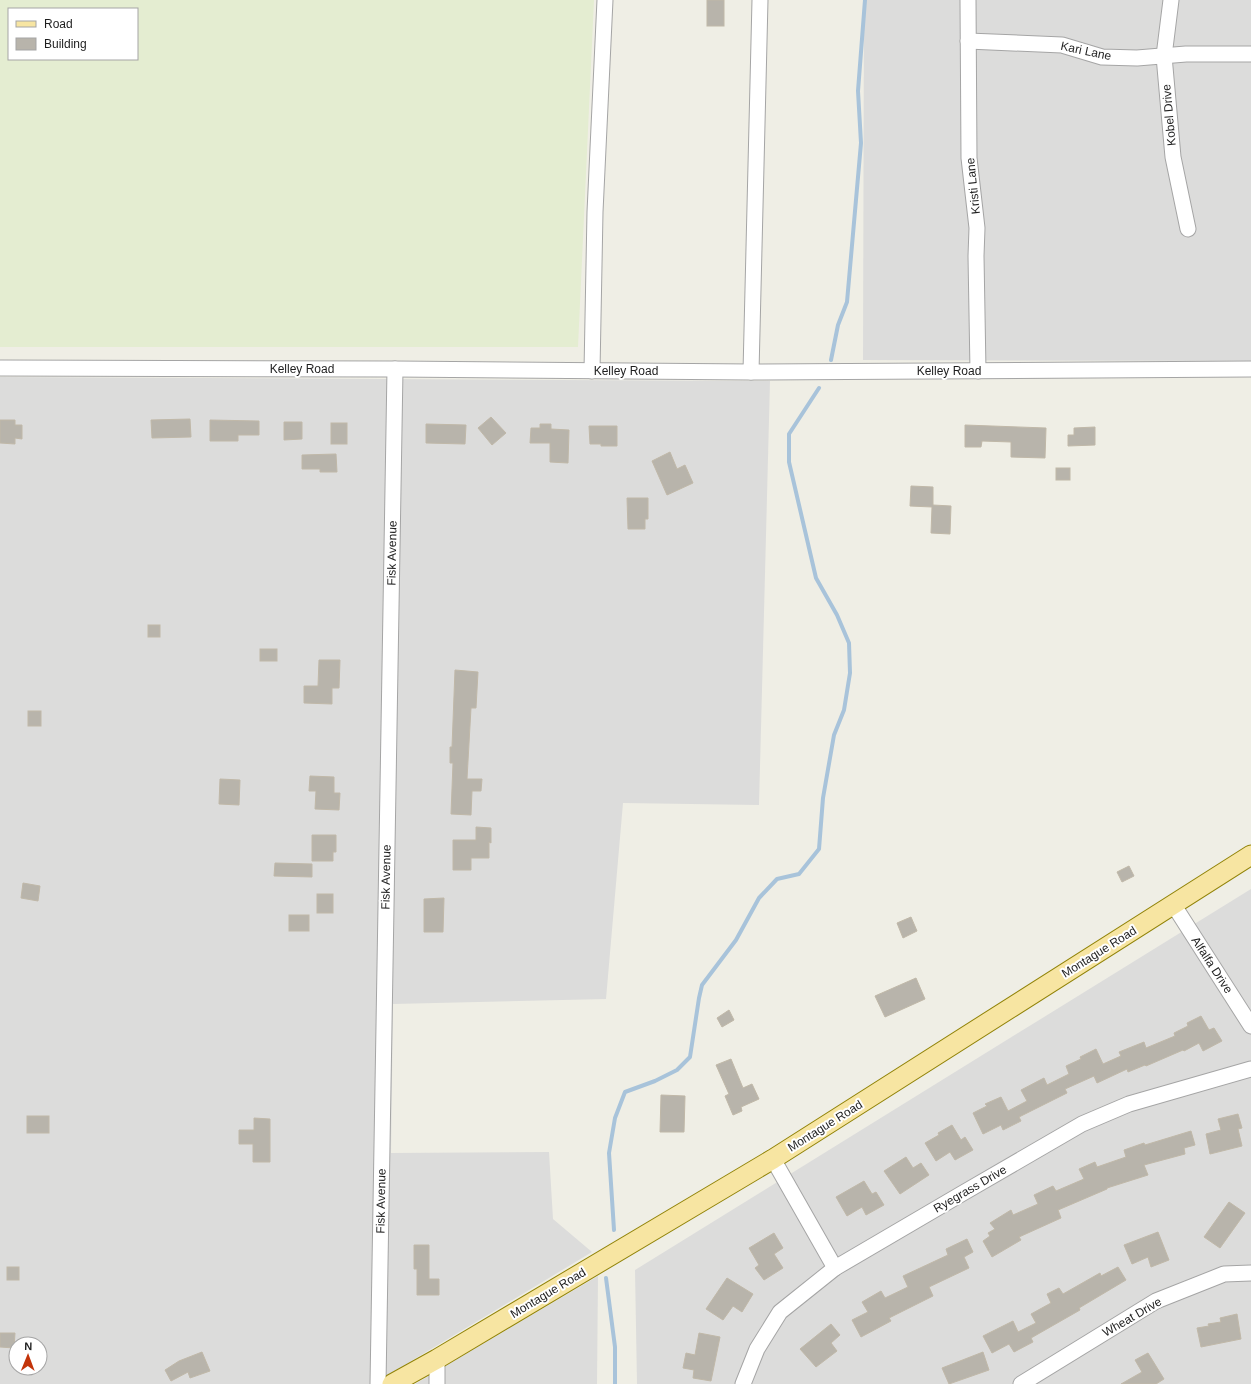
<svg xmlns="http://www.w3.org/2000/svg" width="1251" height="1384" font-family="Arial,sans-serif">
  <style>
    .residential { fill: #dcdcdb; fill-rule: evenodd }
    .farmland { fill: #e4edd1; fill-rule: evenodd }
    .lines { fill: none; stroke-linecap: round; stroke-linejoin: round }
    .stream { stroke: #a8c3da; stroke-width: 4 }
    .building { fill: #b8b4ab; stroke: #c0b8a8 }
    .minor-casing { stroke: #a5a5a5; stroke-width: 17 }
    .major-casing { stroke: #918308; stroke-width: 21 }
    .minor { stroke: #fff; stroke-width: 15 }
    .major { stroke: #f7e5a2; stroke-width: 19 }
    .labels { text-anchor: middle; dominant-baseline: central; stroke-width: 4; stroke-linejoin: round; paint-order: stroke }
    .street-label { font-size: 12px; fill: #1e1e1e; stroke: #fff }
  </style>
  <rect width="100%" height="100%" fill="#efeee5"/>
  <g class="residential">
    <path d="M864 0H1251V361L863 360Z"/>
    <path d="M0 377 770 381 759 805 623 803 606 999 393 1004 391 1153 549 1152 553 1219 592 1252 373 1384H0ZM16 1344H40V1368H16Z"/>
    <path d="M1251 889V1384H637L635 1270Z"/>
    <path d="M598 1276 597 1384H415Z"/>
  </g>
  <path class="farmland" d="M0 0H594L578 347H0ZM9 9H137V59H9Z"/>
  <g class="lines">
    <g class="stream">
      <path d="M831 360 838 325 847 302 861 143 858 91 865 0"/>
      <path d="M614 1230 609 1153 615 1118 625 1092 655 1081 677 1070 690 1057 699 998 702 985 736 940 759 898 777 879 799 874 819 849 823 798 834 735 844 710 850 673 849 643 837 615 816 578 789 462V434L819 388"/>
      <path d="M606 1278 615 1347V1384"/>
    </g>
  </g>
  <g class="building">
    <rect x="707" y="0" width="17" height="26"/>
    <path d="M491 417 506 433 492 445 478 428Z"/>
    <path d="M190 419 191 437 152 438 151 420Z"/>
    <path d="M0 420H15V425H22V439L15 438V444L0 443Z"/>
    <path d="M210 420 259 421V435H238V441H210Z"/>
    <path d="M284 422H302V439L284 440Z"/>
    <rect x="331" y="423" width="16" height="21"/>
    <path d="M426 424 466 425 465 444 426 443Z"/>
    <path d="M540 424H551V429L569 430 568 463 550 462V443H530L531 428H540Z"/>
    <path d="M965 425 1046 428 1045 458 1011 457V442L982 441 981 447H965Z"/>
    <path d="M589 426H617V446H601V444H590Z"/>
    <path d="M1095 427V445L1068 446V435H1074V428Z"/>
    <path d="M670 452 677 469 685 465 693 483 667 495 652 461Z"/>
    <path d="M336 454 337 472H320V469H302V455Z"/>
    <rect x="1056" y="468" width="14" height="12"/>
    <path d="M911 486 933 487V505L951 506 950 534 931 533 932 507 910 506Z"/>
    <path d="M627 498H648V519H645V529H628Z"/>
    <rect x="148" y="625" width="12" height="12"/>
    <rect x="260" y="649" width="17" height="12"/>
    <path d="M319 660H340L339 688H332V704L304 703V686H318Z"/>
    <path d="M455 670 478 672 476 708H471L467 779H482L481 791H472L471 815 451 814 453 763H450V747H452Z"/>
    <rect x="28" y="711" width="13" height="15"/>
    <path d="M310 776 334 777V793H340L339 810 315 809 316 791H309Z"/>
    <path d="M220 779 240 780 239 805 219 804Z"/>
    <path d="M476 827 491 828V843L489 842V858H471V870H453V840H476Z"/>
    <path d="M312 835H336V852H333V861H312Z"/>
    <path d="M275 863 312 864V877L274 876Z"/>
    <path d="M1129 866 1134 876 1122 882 1117 872Z"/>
    <path d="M23 883 40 886 38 901 21 898Z"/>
    <rect x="317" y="894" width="16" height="19"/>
    <path d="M444 898 443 932H424V899Z"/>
    <rect x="289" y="915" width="20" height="16"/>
    <path d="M911 917 917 931 903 938 897 923Z"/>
    <path d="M916 978 925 999 885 1017 875 996Z"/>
    <path d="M729 1010 734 1020 722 1027 717 1018Z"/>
    <path d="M1201 1016 1209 1030 1214 1028 1222 1041 1203 1051 1199 1043 1184 1051 1183 1050 1146 1066 1145 1065 1128 1072 1127 1069 1097 1083 1094 1076 1065 1089 1067 1093 1019 1117 1021 1121 1003 1130 1001 1125 983 1134 973 1113 987 1106 985 1104 1001 1097 1008 1111 1027 1101 1021 1090 1044 1078 1047 1085 1069 1074 1066 1066 1081 1059 1080 1057 1096 1049 1103 1064 1121 1056 1119 1052 1144 1042 1146 1048 1175 1036 1174 1033 1188 1026 1187 1023Z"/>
    <path d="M731 1059 743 1088 752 1084 759 1099 741 1107 742 1111 733 1115 725 1096 729 1094 716 1065Z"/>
    <path d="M661 1095 685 1096 684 1132H660Z"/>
    <path d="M1238 1114 1242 1128 1238 1129 1242 1146 1210 1154 1206 1134 1221 1130 1218 1119Z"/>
    <rect x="27" y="1116" width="22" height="17"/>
    <path d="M254 1118 270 1119V1162H253V1144H239V1130H254Z"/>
    <path d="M952 1125 961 1140 965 1137 973 1150 955 1160 950 1152 936 1161 925 1143 939 1135 938 1133Z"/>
    <path d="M1191 1131 1195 1145 1184 1148 1185 1154 1144 1165 1148 1175 1107 1188V1189L1058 1210 1061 1218 1019 1237 1021 1240 992 1257 983 1241 990 1236 988 1233 995 1229 990 1223 1011 1210 1013 1215 1038 1204 1034 1195 1053 1186 1056 1191 1084 1179 1079 1169 1095 1162 1097 1167 1126 1157 1124 1150 1144 1143 1145 1145Z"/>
    <path d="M906 1157 913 1168 921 1163 929 1175 900 1194 884 1171Z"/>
    <path d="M864 1181 872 1194 876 1192 884 1205 866 1215 862 1207 847 1216 836 1197Z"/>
    <path d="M1229 1202 1245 1213 1220 1248 1204 1237Z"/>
    <path d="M1158 1232 1169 1260 1151 1267 1148 1257 1132 1264 1124 1245Z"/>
    <path d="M774 1233 783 1248 774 1254 783 1268 764 1280 755 1268 759 1265 749 1248Z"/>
    <path d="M967 1239 973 1252 964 1257 969 1268 929 1287 933 1296 889 1318 891 1321 861 1337 852 1320 868 1312 862 1302 881 1291 885 1298 908 1287 903 1276 948 1255 946 1249Z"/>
    <path d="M414 1245H429V1279H439V1295H417V1269H414Z"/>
    <rect x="7" y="1267" width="12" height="13"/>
    <path d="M1118 1267 1126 1280 1079 1308 1080 1310 1031 1338 1033 1342 1014 1352 1009 1344 992 1353 983 1336 1013 1321 1018 1332 1036 1323 1031 1314 1051 1303 1047 1294 1059 1288 1063 1294 1100 1273 1101 1276Z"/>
    <path d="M727 1278 753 1294 742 1312 733 1306 723 1320 706 1309Z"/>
    <path d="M1237 1314 1241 1339 1201 1347 1197 1328 1209 1326 1208 1324 1221 1322 1220 1318Z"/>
    <path d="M831 1324 840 1335 831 1343 837 1351 816 1367 800 1349Z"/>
    <path d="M0 1333H15L14 1348 0 1347Z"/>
    <path d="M699 1333 720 1337 711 1381 693 1378 694 1370 683 1368 686 1353 695 1355Z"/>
    <path d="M202 1352 210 1371 190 1378 188 1372 171 1381 165 1370 179 1361Z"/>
    <path d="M983 1352 989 1370 949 1384 942 1368Z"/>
    <path d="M1148 1353 1164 1379 1156 1384H1121L1142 1372 1135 1360Z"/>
  </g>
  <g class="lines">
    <g class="minor-casing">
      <g id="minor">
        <path d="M968 0 969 158 977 228 976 256 978 371"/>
        <path d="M1171 0 1164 56 1173 157 1188 229"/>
        <path d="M968 41 1062 45 1102 57 1137 58 1186 54H1251"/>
        <path d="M0 368 395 369 751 372 1251 369"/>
        <path d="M592 371 595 212 605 0"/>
        <path d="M751 372 760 0"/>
        <path d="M1173 904 1251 1026"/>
        <path d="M773 1159 835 1268"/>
        <path d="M437 1359V1384"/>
        <path d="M378 1384 395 369"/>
        <path d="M743 1384 757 1349 780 1312 835 1268 963 1193 1082 1124 1129 1104 1251 1069"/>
        <path d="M1021 1384 1156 1301 1224 1274 1251 1273"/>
      </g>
    </g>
    <g class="major-casing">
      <path id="major" d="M392 1384 437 1359 773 1159 1251 855"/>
    </g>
    <use href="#minor" class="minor"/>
    <use href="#major" class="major"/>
  </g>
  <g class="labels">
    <g class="street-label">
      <text transform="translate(1086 51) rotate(12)">Kari Lane</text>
      <text transform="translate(1169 115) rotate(-95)">Kobel Drive</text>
      <text transform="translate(973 186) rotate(-96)">Kristi Lane</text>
      <text x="302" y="369">Kelley Road</text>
      <text x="626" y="371">Kelley Road</text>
      <text x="949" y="371">Kelley Road</text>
      <text transform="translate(392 553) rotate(-89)">Fisk Avenue</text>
      <text transform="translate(386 877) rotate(-89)">Fisk Avenue</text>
      <text transform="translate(1099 952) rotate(-32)">Montague Road</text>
      <text transform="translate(1212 965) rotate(57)">Alfalfa Drive</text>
      <text transform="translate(825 1126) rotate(-32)">Montague Road</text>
      <text transform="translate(970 1189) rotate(-30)">Ryegrass Drive</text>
      <text transform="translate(381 1201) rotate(-89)">Fisk Avenue</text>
      <text transform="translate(548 1293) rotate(-31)">Montague Road</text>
      <text transform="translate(1132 1317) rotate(-30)">Wheat Drive</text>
    </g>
  </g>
  <rect x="8" y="8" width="130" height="52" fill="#ffffff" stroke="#a5a5a5"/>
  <rect x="16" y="21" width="20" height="6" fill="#f7e5a2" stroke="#a5a5a5"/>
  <text x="44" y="28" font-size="12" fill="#1e1e1e">Road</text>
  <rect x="16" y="38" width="20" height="12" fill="#b8b4ab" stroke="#a5a5a5"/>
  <text x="44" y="48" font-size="12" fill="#1e1e1e">Building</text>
  <g transform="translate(28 1356) rotate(1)"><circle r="19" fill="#ffffff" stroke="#a5a5a5"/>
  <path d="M0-3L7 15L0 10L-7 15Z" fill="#c3340a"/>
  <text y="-6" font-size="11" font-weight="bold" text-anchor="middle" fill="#1e1e1e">N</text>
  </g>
</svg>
